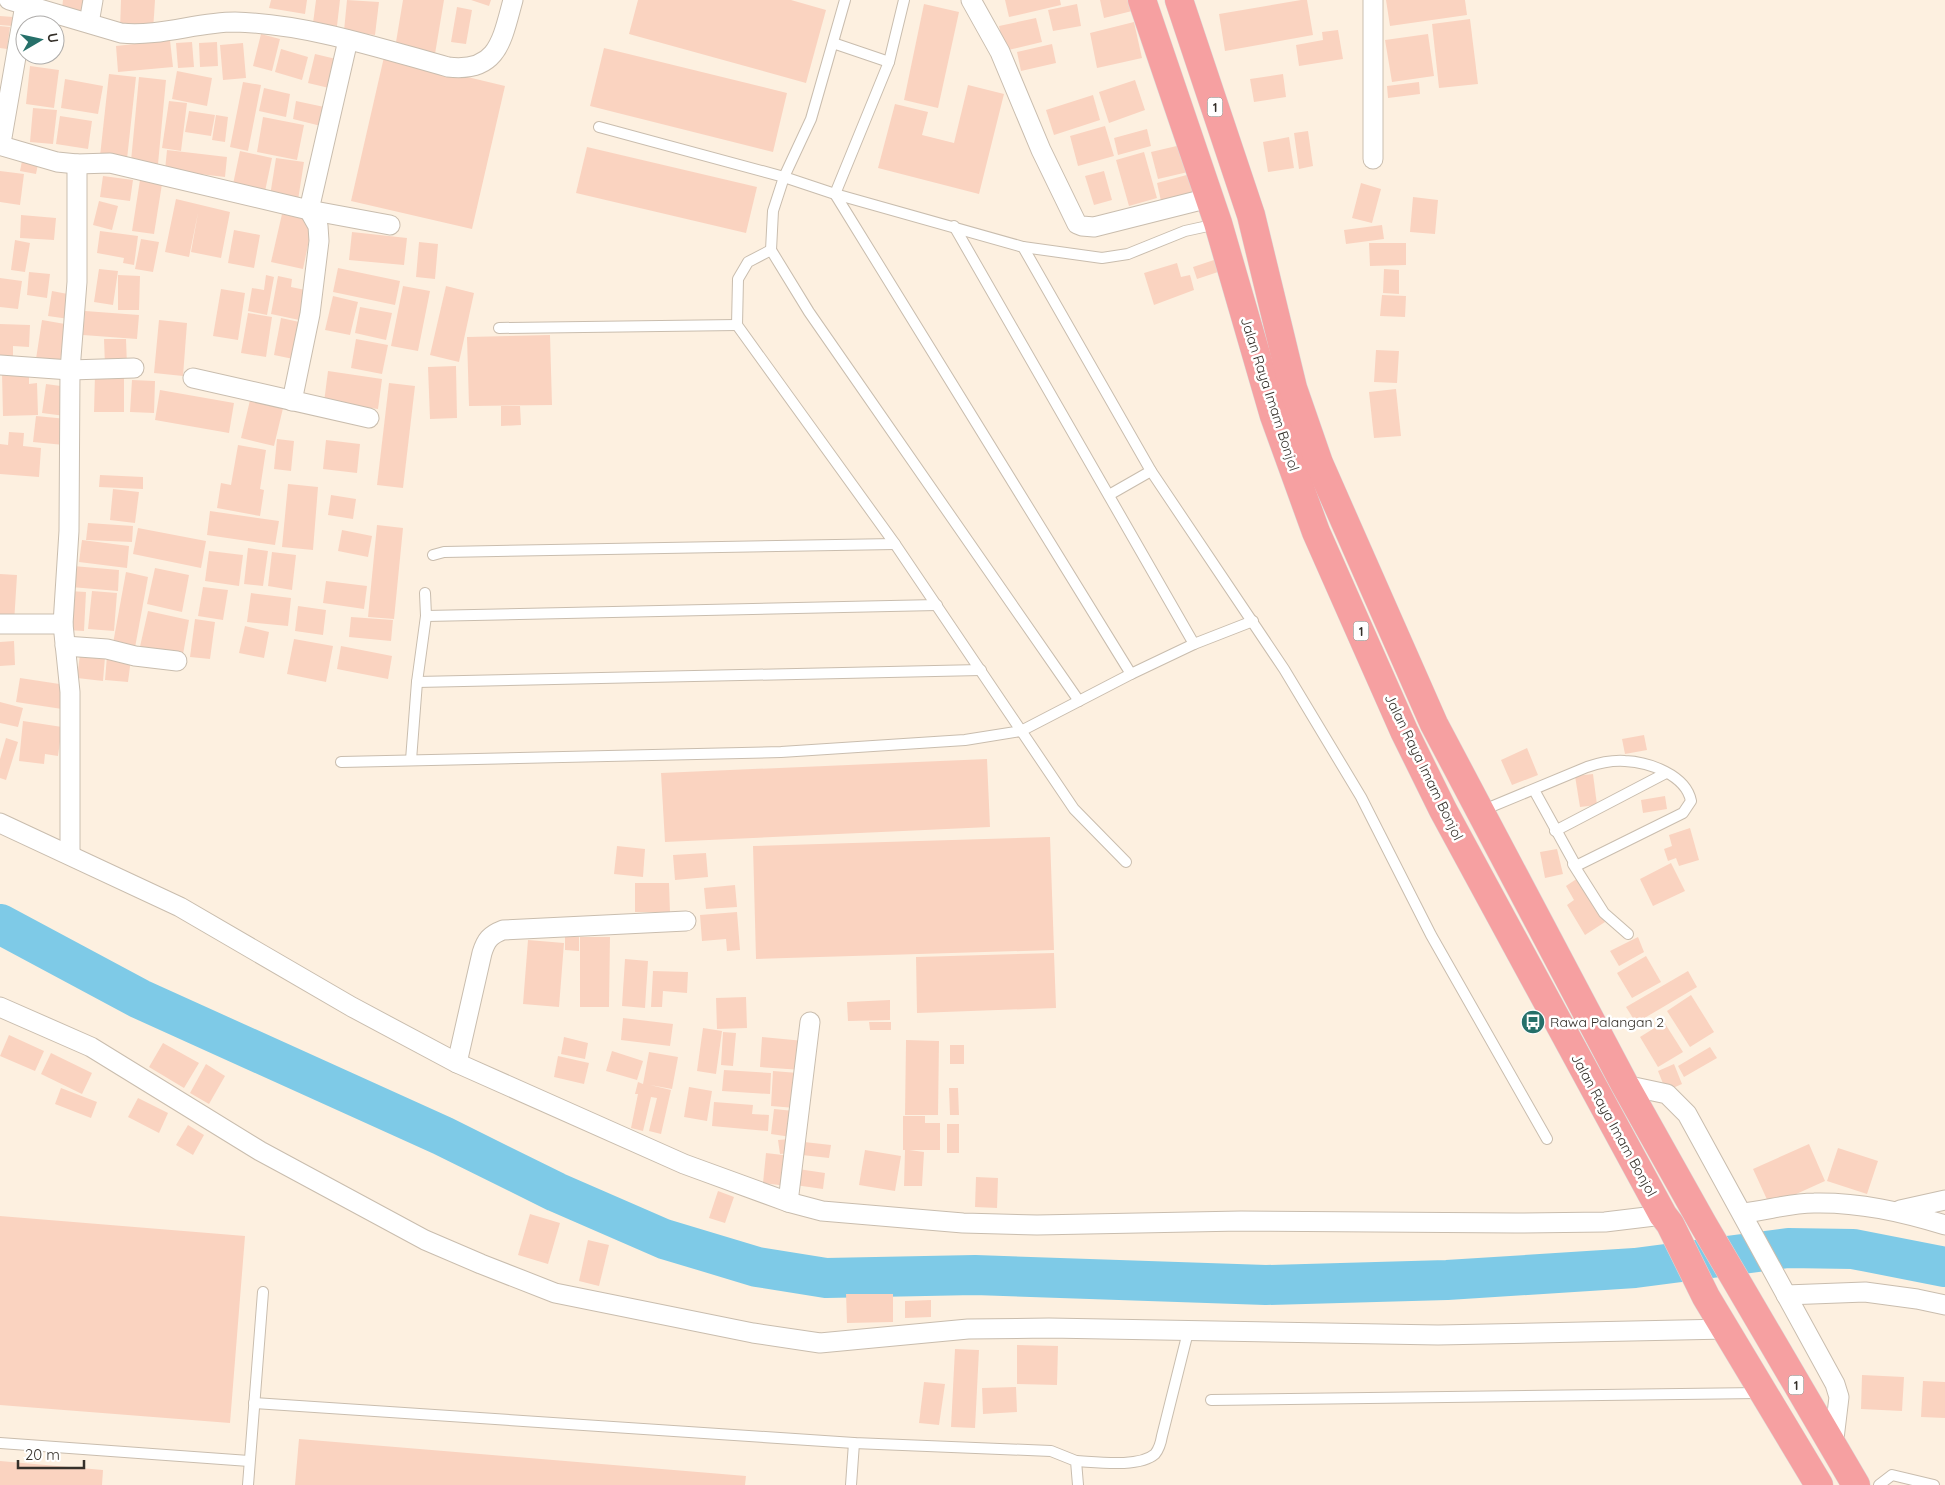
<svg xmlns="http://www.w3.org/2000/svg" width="1945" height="1485" font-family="Quicksand,sans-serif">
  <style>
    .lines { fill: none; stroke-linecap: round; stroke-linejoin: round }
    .river { stroke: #7ecae7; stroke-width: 40 }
    .building { fill: #fad3c0 }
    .lane-casing { stroke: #c9bdae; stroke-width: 12 }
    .street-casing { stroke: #c9bdae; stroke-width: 21 }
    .highway-casing { stroke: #dbdad9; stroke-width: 29 }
    .lane { stroke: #fff; stroke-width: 10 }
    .street { stroke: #fff; stroke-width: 19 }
    .highway { stroke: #f6a0a1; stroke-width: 28 }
    .labels { text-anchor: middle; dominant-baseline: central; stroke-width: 5; stroke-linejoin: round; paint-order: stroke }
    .shield { fill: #fff; stroke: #726e6a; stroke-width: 1 }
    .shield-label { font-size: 12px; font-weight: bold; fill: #35302a }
    .street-label { font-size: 14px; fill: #35302a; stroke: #fff }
    .poi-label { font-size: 14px; fill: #35302a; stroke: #fff; text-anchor: start }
  </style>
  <rect width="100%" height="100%" fill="#fdf0e0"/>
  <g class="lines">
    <path class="river" d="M0 924 140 999 443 1136 556 1192 664 1239 757 1267 826 1278 975 1275 1266 1285 1447 1280 1635 1268 1788 1248 1853 1249 1945 1267"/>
  </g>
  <g class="building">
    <path d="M63 0H89L88 11 62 9Z"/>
    <path d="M121 0H155L153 31 120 30Z"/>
    <path d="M271 0H307L305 14 269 8Z"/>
    <path d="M316 0H340L337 26 313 23Z"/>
    <path d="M347 0 379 2 375 35 344 31Z"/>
    <path d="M403 0H444L435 54 395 48Z"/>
    <path d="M471 0H491L489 6Z"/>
    <path d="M638 0H791L826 10 806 83 629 34Z"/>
    <path d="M1005 0H1060L1061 5 1009 17Z"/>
    <path d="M1100 0H1130L1132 11 1104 18Z"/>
    <path d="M1301 0H1307L1313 35 1225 51 1219 14Z"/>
    <path d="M1386 0H1465L1467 15 1390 26Z"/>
    <path d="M924 4 959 12 938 108 904 100Z"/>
    <path d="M1077 4 1081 26 1053 31 1048 10Z"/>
    <path d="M457 7 472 10 466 44 451 42Z"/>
    <path d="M0 16 13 17 12 26 0 25Z"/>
    <path d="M1036 18 1042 42 1004 51 999 26Z"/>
    <path d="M1470 19 1478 84 1439 88 1432 24Z"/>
    <path d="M37 21 53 23V25H36Z"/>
    <path d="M1134 22 1142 58 1097 68 1090 33Z"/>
    <path d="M0 26 10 27 7 49 0 48Z"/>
    <path d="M1338 30 1343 59 1299 66 1296 45 1323 40 1322 32Z"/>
    <path d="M261 34 280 39 272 71 253 66Z"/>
    <path d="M1428 34 1434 76 1392 82 1385 40Z"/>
    <path d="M170 40 173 67 118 72 116 46Z"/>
    <path d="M192 42 194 67 178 68 176 43Z"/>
    <path d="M217 42 218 66 200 67 199 43Z"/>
    <path d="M243 43 246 78 223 80 220 45Z"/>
    <path d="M1052 44 1056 63 1021 71 1017 52Z"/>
    <path d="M604 48 787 93 773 152 590 106Z"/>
    <path d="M281 49 308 57 302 80 275 72Z"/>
    <path d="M315 54 336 59 329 88 308 83Z"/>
    <path d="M30 55H50L49 63 29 59Z"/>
    <path d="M384 57 505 86 472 229 351 201Z"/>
    <path d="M30 66 59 70 54 108 26 104Z"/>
    <path d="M177 71 212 78 207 106 172 99Z"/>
    <path d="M109 74 136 77 127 159 100 156Z"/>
    <path d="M1283 74 1286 97 1254 102 1250 79Z"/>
    <path d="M139 77 166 80 158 164 131 161Z"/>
    <path d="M65 79 103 86 98 114 61 108Z"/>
    <path d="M1135 80 1145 110 1109 123 1099 92Z"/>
    <path d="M243 82 261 85 248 151 230 147Z"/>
    <path d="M1419 82 1420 94 1388 98 1387 86Z"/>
    <path d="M968 85 1004 94 979 194 878 168 895 104 928 112 922 135 954 143Z"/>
    <path d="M264 88 290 94 286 117 259 111Z"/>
    <path d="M1093 95 1100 120 1054 135 1046 110Z"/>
    <path d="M169 101 187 103 181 151 162 148Z"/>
    <path d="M296 101 329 108 325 127 293 119Z"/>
    <path d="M33 108 57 110 53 144 30 142Z"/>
    <path d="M189 111 215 115 211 136 185 132Z"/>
    <path d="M216 115 228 117 225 142 212 140Z"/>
    <path d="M60 116 92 121 88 149 56 144Z"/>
    <path d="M263 117 304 125 297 160 257 152Z"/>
    <path d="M1105 126 1114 156 1078 166 1070 136Z"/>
    <path d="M1147 129 1151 146 1118 155 1114 138Z"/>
    <path d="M1308 131 1313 166 1299 169 1294 133Z"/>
    <path d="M1289 137 1294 168 1268 172 1263 142Z"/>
    <path d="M1181 145 1188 172 1158 179 1151 152Z"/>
    <path d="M587 147 757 187 746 233 576 193Z"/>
    <path d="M167 150 227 157 225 177 165 170Z"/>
    <path d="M240 151 272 158 264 196 232 189Z"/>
    <path d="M1144 152 1157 198 1129 206 1116 160Z"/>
    <path d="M276 158 304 162 298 200 270 196Z"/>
    <path d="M22 161 38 164 36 174 20 171Z"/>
    <path d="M0 171 24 174 20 205 0 202Z"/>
    <path d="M1104 171 1112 200 1094 205 1085 176Z"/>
    <path d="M1194 173 1198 191 1161 201 1157 183Z"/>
    <path d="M103 176 133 180 130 201 100 197Z"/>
    <path d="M140 180 162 184 154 234 132 231Z"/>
    <path d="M1361 183 1381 189 1372 223 1352 218Z"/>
    <path d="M1413 197 1438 200 1435 234 1410 232Z"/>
    <path d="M176 199 230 212 221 258 191 252 198 213 189 257 165 252Z"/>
    <path d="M99 201 118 206 112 230 93 225Z"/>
    <path d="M282 214 313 221 303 269 271 262Z"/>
    <path d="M21 215 56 218 54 240 20 238Z"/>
    <path d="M1382 225 1384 239 1346 244 1344 230Z"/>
    <path d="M234 230 260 235 254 268 228 263Z"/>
    <path d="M100 231 138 236 134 265 123 263 124 258 97 253Z"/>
    <path d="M352 232 407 238 404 265 349 260Z"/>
    <path d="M141 239 159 242 153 272 135 269Z"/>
    <path d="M15 240 30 243 25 272 11 270Z"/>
    <path d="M419 242 438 244 435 279 416 277Z"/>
    <path d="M1369 243H1406V265L1370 266Z"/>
    <path d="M1226 256 1230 268 1197 279 1193 267Z"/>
    <path d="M1177 263 1181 277 1190 275 1194 290 1154 305 1144 273Z"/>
    <path d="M338 268 400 281 395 305 333 292Z"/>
    <path d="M99 269 118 271 113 305 94 302Z"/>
    <path d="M1384 269 1399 270V294L1383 293Z"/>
    <path d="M29 272 50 274 47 298 27 295Z"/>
    <path d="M118 275 140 276 139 310H118Z"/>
    <path d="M266 275 274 277 267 315 248 311 252 288 264 290Z"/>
    <path d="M278 276 292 279 291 287 310 291 304 321 271 314Z"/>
    <path d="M0 278 22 281 18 309 0 307Z"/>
    <path d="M403 286 430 291 418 351 391 346Z"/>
    <path d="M446 286 474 293 459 362 430 355Z"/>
    <path d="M221 289 245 293 238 340 213 336Z"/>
    <path d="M52 291 73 295 69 319 48 316Z"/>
    <path d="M1382 295 1406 296 1405 317 1380 316Z"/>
    <path d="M333 296 358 302 350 335 325 330Z"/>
    <path d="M360 307 392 313 386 340 355 333Z"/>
    <path d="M85 311 139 315 137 339 83 335Z"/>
    <path d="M248 313 272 317 266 357 241 353Z"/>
    <path d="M281 318 304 323 298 360 274 355Z"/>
    <path d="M42 320 65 324 60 362 36 359Z"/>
    <path d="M159 320 187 323 183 376 154 373Z"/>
    <path d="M0 324 30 325 29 347 13 346V360L0 359Z"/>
    <path d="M550 335 552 405 469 406 467 337Z"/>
    <path d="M104 339H126L127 366H105Z"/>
    <path d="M356 339 388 345 382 374 351 368Z"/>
    <path d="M1376 350 1399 351 1397 383 1374 382Z"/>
    <path d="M456 366 457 418 430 419 428 367Z"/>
    <path d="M328 371 382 379 378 409 324 402Z"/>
    <path d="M29 372V384L37 383 38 415 3 416 2 373Z"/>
    <path d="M95 374H124V412H94Z"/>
    <path d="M132 380 155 381 154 413 130 412Z"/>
    <path d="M389 383 415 386 403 488 377 485Z"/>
    <path d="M46 384 68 387 65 416 42 413Z"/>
    <path d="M1396 389 1401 436 1374 438 1369 392Z"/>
    <path d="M160 390 234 403 229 433 155 420Z"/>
    <path d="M251 396 284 404 274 446 241 438Z"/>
    <path d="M501 406H520L521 425 501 426Z"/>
    <path d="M36 416 67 419 64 445 33 442Z"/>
    <path d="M9 432 24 433 23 446 41 448 39 477 0 474V444L8 445Z"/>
    <path d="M277 439 294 441 291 471 274 469Z"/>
    <path d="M326 440 360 444 357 473 323 469Z"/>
    <path d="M238 445 266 450 260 489 264 490 260 516 217 508 221 483 231 485Z"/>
    <path d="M100 475 143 477V489L99 487Z"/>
    <path d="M288 484 318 487 313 550 282 547Z"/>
    <path d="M113 489 139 492 135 523 110 520Z"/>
    <path d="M331 495 356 499 353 519 328 515Z"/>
    <path d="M210 511 279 521 275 545 207 535Z"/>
    <path d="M88 523 133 526 132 542 86 540Z"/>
    <path d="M377 525 403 528 394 619 368 617Z"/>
    <path d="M138 528 206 541 201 568 133 554Z"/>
    <path d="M342 530 372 536 368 557 338 551Z"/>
    <path d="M82 540 129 546 127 568 79 562Z"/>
    <path d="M248 548 268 551 263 586 244 584Z"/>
    <path d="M209 551 243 555 239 586 205 581Z"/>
    <path d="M272 552 296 555 292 590 268 586Z"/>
    <path d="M73 566 119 570 118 591 71 587Z"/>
    <path d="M155 568 189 575 182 612 147 604Z"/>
    <path d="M126 572 148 577 134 653 112 649Z"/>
    <path d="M0 574 17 575 14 623 0 621Z"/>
    <path d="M326 581 367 586 364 609 323 603Z"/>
    <path d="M203 587 228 590 223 620 198 616Z"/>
    <path d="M69 591 86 592 84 631 67 630Z"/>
    <path d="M92 591 117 593 114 631 88 629Z"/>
    <path d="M251 593 291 598 288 626 247 622Z"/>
    <path d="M298 606 326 610 323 635 295 631Z"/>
    <path d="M148 611 189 620 182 660 139 651Z"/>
    <path d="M351 617 393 620 391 641 349 637Z"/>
    <path d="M195 619 215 622 210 659 190 657Z"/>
    <path d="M245 626 269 632 264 658 239 653Z"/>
    <path d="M294 639 333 646 326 682 287 674Z"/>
    <path d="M14 641 15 665 0 666V642Z"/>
    <path d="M341 646 392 656 388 679 337 669Z"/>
    <path d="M80 654 105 657 103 681 77 678Z"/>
    <path d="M107 656 131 659 128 682 105 680Z"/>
    <path d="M20 678 66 685 62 709 16 702Z"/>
    <path d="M0 702 23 708 18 727 0 723Z"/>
    <path d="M23 721 62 727 58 756 45 754 44 764 19 761Z"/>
    <path d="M1644 735 1647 750 1625 754 1622 739Z"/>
    <path d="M6 738 18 742 6 780 0 778V759Z"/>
    <path d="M1527 748 1538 775 1512 785 1501 760Z"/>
    <path d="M987 759 990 827 665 842 661 773Z"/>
    <path d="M1593 774 1597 805 1580 807 1575 776Z"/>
    <path d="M1665 796 1667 809 1643 813 1641 800Z"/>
    <path d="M1690 828 1699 860 1679 866 1676 858 1668 861 1664 849 1672 846 1669 835Z"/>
    <path d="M1050 837 1054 950 756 959 753 846Z"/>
    <path d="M617 846 645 849 643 877 614 874Z"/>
    <path d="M1557 849 1563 874 1545 878 1540 852Z"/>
    <path d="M706 853 708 877 675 880 673 855Z"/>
    <path d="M1671 863 1685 891 1653 906 1640 879Z"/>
    <path d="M1578 878 1605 922 1585 935 1567 905 1574 900 1566 886Z"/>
    <path d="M635 883H669L670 912H635Z"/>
    <path d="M735 885 737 907 706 909 704 888Z"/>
    <path d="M737 912 740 950 727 951 726 939 702 941 700 915Z"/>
    <path d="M565 937H579V951L565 950Z"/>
    <path d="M580 937H610L609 1007H580Z"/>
    <path d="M1638 937 1644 952 1619 966 1610 951Z"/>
    <path d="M528 940 564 943 559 1007 523 1004Z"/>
    <path d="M1054 953 1056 1008 917 1013 916 957Z"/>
    <path d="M1646 956 1661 982 1632 998 1617 973Z"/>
    <path d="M625 959 648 961 645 1008 622 1006Z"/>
    <path d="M653 971 688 972 687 993 663 991 662 1007H651Z"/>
    <path d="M1688 971 1697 987 1636 1023 1626 1007Z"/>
    <path d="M1691 995 1714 1032 1690 1047 1667 1011Z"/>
    <path d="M746 997 747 1028 717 1029 716 998Z"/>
    <path d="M890 1000V1020L848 1021 847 1002Z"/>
    <path d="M623 1018 673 1024 670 1046 621 1040Z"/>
    <path d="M869 1022H891V1030H870Z"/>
    <path d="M1664 1022 1683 1052 1658 1067 1640 1037Z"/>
    <path d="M703 1028 722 1031 716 1074 697 1071Z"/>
    <path d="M723 1032 736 1033 733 1066 721 1065Z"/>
    <path d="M9 1035 44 1051 35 1071 0 1056Z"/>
    <path d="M564 1037 588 1043 585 1059 561 1054Z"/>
    <path d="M762 1037 804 1041 802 1070 760 1067Z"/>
    <path d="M906 1040 939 1041 938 1115H905Z"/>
    <path d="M163 1043 199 1063 184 1088 149 1067Z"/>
    <rect x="950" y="1045" width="14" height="19"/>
    <path d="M1710 1047 1717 1058 1684 1077 1678 1066Z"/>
    <path d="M612 1051 643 1061 637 1080 606 1071Z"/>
    <path d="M649 1052 678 1057 672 1089 650 1085 671 1090 661 1134 649 1131 657 1098 651 1097 643 1131 631 1128 638 1094H635L638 1082 643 1084Z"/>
    <path d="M51 1053 92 1073 82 1094 41 1074Z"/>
    <path d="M558 1056 589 1063 584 1084 554 1077Z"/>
    <path d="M206 1064 225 1076 209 1104 190 1093Z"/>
    <path d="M1674 1064 1682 1084 1666 1091 1658 1071Z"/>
    <path d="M724 1070 771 1073 770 1094 722 1091Z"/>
    <path d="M773 1071 798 1073 795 1108 771 1106Z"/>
    <path d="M689 1087 712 1091 707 1121 684 1117Z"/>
    <path d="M61 1088 97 1102 91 1118 55 1104Z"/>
    <path d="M949 1088H958L959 1115H950Z"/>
    <path d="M138 1098 168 1113 159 1133 128 1117Z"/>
    <path d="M714 1102 753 1105 752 1114 769 1115 768 1131 712 1126Z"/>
    <path d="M774 1109 794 1111 791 1137 771 1134Z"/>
    <path d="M903 1116H925V1123H940V1150H909L924 1152 922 1186H904L905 1150H903Z"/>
    <rect x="947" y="1124" width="12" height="29"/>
    <path d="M188 1125 204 1135 193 1155 176 1145Z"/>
    <path d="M790 1139 792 1153 780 1154 778 1140Z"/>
    <path d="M804 1142 831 1145 829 1158 802 1155Z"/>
    <path d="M1809 1144 1825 1181 1770 1206 1753 1169Z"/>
    <path d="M1838 1148 1878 1161 1867 1194 1827 1181Z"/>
    <path d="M865 1150 901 1156 895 1191 859 1185Z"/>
    <path d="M766 1153 791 1156 787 1186 763 1183Z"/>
    <path d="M798 1169 825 1173 823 1189 795 1185Z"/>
    <path d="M976 1177 998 1178 997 1208 975 1207Z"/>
    <path d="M718 1191 734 1197 725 1223 709 1218Z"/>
    <path d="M530 1214 560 1223 548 1264 518 1255Z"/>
    <path d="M0 1216 245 1236 230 1423 0 1405Z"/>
    <path d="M588 1240 609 1245 599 1286 579 1281Z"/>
    <path d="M846 1294H893V1322L847 1323Z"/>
    <path d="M931 1300V1317L905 1318V1301Z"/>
    <path d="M1017 1345 1058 1346 1057 1385 1017 1384Z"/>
    <path d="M955 1349 979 1350 975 1428 951 1427Z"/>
    <path d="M1862 1375 1904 1377 1902 1411 1861 1409Z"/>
    <path d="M1923 1381 1945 1382V1418L1921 1417Z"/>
    <path d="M924 1382 945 1384 939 1425 919 1423Z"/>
    <path d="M1016 1387 1017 1412 983 1414 982 1388Z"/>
    <path d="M299 1439 746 1476 745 1485H295Z"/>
    <path d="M0 1461 103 1470 102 1485H0Z"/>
  </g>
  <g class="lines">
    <g class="lane-casing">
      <g id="lane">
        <path d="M904 0 889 62 835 194 1131 674"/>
        <path d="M833 43 889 62"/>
        <path d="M599 127 784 177 835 194 1023 247 1102 258 1128 254 1185 231 1217 224"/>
        <path d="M954 226 1194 644"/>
        <path d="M1023 247 1151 471 1284 669 1361 797 1431 935 1547 1139"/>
        <path d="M771 250 773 211 784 177 811 119 845 0"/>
        <path d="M499 328 737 325"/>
        <path d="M1109 495 1151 471"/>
        <path d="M433 555 444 552 895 544"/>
        <path d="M426 616 937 605"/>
        <path d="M417 682 981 670"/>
        <path d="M1079 701 809 312 771 250 748 262 738 279 737 325 895 544 1074 809 1126 862"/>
        <path d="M411 760 417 682 426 616 425 593"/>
        <path d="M341 762 781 752 965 740 1021 731 1131 674 1194 644 1253 621"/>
        <path d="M1481 811 1587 767C1599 763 1612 760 1625 761 1649 762 1686 775 1691 801L1683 813 1576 866 1534 790"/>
        <path d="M1555 831 1666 773"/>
        <path d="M1573 864 1604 913 1628 934"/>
        <path d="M1211 1400 1759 1393"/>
        <path d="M254 1403 854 1443 1051 1451 1076 1461 1078 1485"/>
        <path d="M0 1443 249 1461"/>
        <path d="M1076 1461C1096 1462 1139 1468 1155 1454 1159 1449 1161 1442 1162 1436L1188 1332"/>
        <path d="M248 1485 263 1292"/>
        <path d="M851 1485 854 1443"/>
        <path d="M1879 1485 1892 1475 1934 1485"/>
      </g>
    </g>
    <g class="street-casing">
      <g id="street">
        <path d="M9 0 121 33C160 37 197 22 235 22 307 24 379 48 448 67 498 73 502 40 513 0"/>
        <path d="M971 0 1000 52 1041 150 1077 224 1082 226 1094 227 1209 198"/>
        <path d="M1373 0V159"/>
        <path d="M25 5 1 143 2 146 57 162 77 164"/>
        <path d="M89 23 93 0"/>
        <path d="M0 365 70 370 134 368"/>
        <path d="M193 378 369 418"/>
        <path d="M292 401 310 314 319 241 318 226 309 210 348 40"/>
        <path d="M0 624H63"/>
        <path d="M65 646 107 649 135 656 177 661"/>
        <path d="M0 823 180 907 352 1007 457 1063 684 1164 788 1202 822 1211 963 1223 1037 1225 1241 1221 1515 1223 1605 1222 1663 1215"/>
        <path d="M70 855V692L63 624 69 531 70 370 77 282V164L110 163 309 210 390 225"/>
        <path d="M0 1007 91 1047 260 1151 425 1240 481 1264 555 1293 753 1333 820 1343 968 1329 1049 1328 1438 1335 1727 1329"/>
        <path d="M457 1063 482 953C486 940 490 935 503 930L686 921"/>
        <path d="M1625 1085 1667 1094 1687 1114 1835 1384 1839 1397 1833 1447"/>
        <path d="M788 1202 810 1022"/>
        <path d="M1900 1210 1945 1200"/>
        <path d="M1742 1213C1765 1211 1790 1203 1814 1203 1859 1202 1902 1212 1945 1225"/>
        <path d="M1786 1295 1865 1292 1917 1299 1945 1305"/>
      </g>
    </g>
    <g class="highway-casing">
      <g id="highway">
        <path d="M1142 0 1218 223 1274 416 1316 532 1404 731 1443 810 1663 1215 1670 1224 1706 1297 1819 1485"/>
        <path d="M1179 0 1251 215 1293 388 1319 463 1434 724 1625 1085 1703 1224 1856 1485"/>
      </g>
    </g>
    <use href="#lane" class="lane"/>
    <use href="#street" class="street"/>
    <use href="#highway" class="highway"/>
  </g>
  <defs>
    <g id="bus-disc" transform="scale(1.25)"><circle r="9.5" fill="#26706a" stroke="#fff"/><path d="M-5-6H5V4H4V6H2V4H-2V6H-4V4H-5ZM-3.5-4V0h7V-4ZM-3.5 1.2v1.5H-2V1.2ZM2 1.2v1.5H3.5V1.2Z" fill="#fff"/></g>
  </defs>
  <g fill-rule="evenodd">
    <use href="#bus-disc" x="1533" y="1022"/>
  </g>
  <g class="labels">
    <g class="shield">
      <rect x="1207.5" y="97.5" width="15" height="19" rx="4"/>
      <rect x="1353.5" y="621.5" width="15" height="19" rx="4"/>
      <rect x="1788.5" y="1375.5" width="15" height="19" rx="4"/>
    </g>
    <g class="shield-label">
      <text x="1215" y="107">1</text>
      <text x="1361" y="631">1</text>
      <text x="1796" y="1385">1</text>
    </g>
    <g class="street-label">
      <text transform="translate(1270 394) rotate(72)">Jalan Raya Imam Bonjol</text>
      <text transform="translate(1424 767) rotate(64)">Jalan Raya Imam Bonjol</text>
      <text transform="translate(1614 1125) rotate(61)">Jalan Raya Imam Bonjol</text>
    </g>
    <g class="poi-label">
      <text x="1550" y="1022">Rawa Palangan 2</text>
    </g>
  </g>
  <g transform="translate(40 40) rotate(81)"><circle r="24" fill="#ffffff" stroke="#aeacaa"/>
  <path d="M0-4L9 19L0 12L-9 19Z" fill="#26706a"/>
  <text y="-8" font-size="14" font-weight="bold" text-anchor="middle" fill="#35302a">U</text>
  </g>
  <path d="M18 1460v8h66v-8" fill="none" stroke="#35302a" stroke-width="2.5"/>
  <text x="25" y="1460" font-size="15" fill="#35302a" stroke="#ffffff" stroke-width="4" paint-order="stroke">20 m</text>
</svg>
